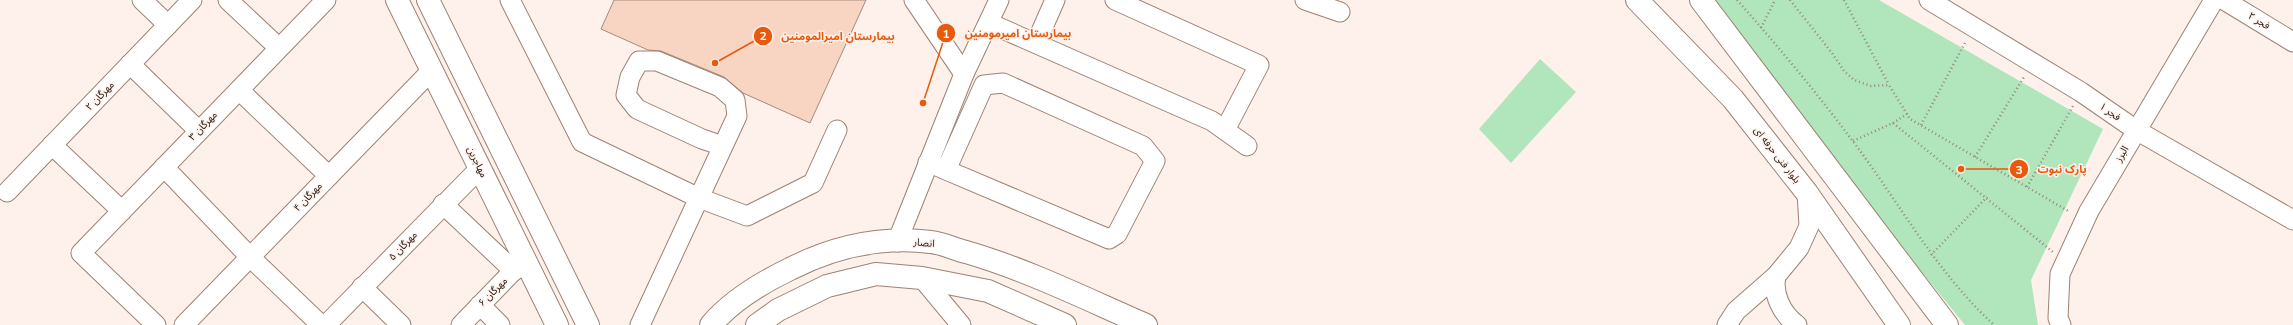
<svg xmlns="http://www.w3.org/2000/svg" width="2293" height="325" font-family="'Nunito Sans','Noto Sans Arabic',sans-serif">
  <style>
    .green { fill: #b1e6bc }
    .building { fill: #f8d5c3; stroke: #a68a7c }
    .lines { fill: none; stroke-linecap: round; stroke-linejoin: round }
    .minor-casing { stroke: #9d8273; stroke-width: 21 }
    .major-casing { stroke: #9d8273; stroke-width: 24 }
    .path { stroke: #938882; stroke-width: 2.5; stroke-dasharray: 1 3; stroke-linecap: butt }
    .minor { stroke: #fff; stroke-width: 19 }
    .major { stroke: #fff; stroke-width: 22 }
    .labels { text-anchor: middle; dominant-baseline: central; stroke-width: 3; stroke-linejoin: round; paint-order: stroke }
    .street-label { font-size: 10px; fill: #1e140e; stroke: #fef1eb }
    .leader { fill: none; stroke: #e8590c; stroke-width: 1.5 }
    .callout-dot { fill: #e8590c; stroke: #fef1eb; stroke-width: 1.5 }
    .mark-label { font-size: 12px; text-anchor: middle; font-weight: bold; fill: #fff }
    .callout-label { font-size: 11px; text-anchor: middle; font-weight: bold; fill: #e8590c; stroke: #fef1eb; stroke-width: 3; stroke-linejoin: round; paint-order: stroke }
  </style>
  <rect width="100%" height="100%" fill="#fef1eb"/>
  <g class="green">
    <path d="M1699 0H1879L2103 129 2031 280 2038 325H1965Z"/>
    <path d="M1540 59 1576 92 1511 163 1479 129Z"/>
  </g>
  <path class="building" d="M614 0H866L810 123 743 93 724 77 661 51 648 50 601 29Z"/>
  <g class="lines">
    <g class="minor-casing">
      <g id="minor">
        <path d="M142 0 168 25"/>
        <path d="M228 0 279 48"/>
        <path d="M510 0 582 142 699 198 747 216 813 183 837 130"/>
        <path d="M914 0 964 74"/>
        <path d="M1115 0 1259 65 1225 130"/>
        <path d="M1305 0 1340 12"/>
        <path d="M1929 0 2081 92 2136 130 2293 220"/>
        <path d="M2224 0 2293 42"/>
        <path d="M989 23 1212 121 1247 146"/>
        <path d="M1036 43 1055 0"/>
        <path d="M130 64 199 131"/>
        <path d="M239 90 329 176"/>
        <path d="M52 145 122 211"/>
        <path d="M928 162 946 170 1109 239 1117 234 1155 161 1143 146 1003 83 984 85 946 170"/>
        <path d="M164 167 250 257 321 325"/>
        <path d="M7 192 192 0"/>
        <path d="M443 204 514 271"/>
        <path d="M897 242 964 74 999 0"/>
        <path d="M1776 276C1772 294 1782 314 1797 325"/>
        <path d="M922 278 961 325"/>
        <path d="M362 287 401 325"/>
        <path d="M480 305 500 325"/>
        <path d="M156 325 81 253 326 0"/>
        <path d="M184 325 432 70"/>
        <path d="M326 325 480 168"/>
        <path d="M461 325 522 262"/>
        <path d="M640 325 737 116 735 100 720 87 657 61H639L630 77 626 95 637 109 702 139 723 146"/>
        <path d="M1727 325 1736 311 1776 276 1799 248 1809 226 1807 193"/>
        <path d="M2061 325 2058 318 2060 274 2089 211 2214 0"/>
      </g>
    </g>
    <g class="major-casing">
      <g id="major">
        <path d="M397 0 557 325"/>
        <path d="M428 0 588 325"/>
        <path d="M1637 0 1733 99 1807 193 1899 325"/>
        <path d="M1701 0 1947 325"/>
        <path d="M711 325C732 300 761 283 790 269 833 247 882 236 931 242 942 243 954 249 966 252 1028 270 1086 299 1146 325"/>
        <path d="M757 325 778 310 827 286 876 274 922 278 988 291 1065 325"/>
      </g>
    </g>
    <g class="path">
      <path d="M1737 0C1777 45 1816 92 1852 140 1899 202 1936 272 1994 325"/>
      <path d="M1790 0 1832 53 1844 71 1854 80 1871 86 1889 85 1910 119 2070 212"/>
      <path d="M1844 0 1889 85"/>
      <path d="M1761 28 1775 0"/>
      <path d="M1893 123 1907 114"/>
      <path d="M1921 125 1966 41"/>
      <path d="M1853 141 1893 123 2053 252"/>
      <path d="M1975 157 2024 77"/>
      <path d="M2027 187 2073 106"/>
      <path d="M1931 255 1987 197"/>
    </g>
    <use href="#minor" class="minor"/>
    <use href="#major" class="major"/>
  </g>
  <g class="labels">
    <g class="street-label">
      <text transform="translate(2259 21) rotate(31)">فجر ۲</text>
      <text transform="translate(100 96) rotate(-46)">مهرگان ۲</text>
      <text transform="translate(2110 112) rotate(35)">فجر ۱</text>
      <text transform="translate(203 126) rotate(-46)">مهرگان ۳</text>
      <text transform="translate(2122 154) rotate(-60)">البرز</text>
      <text transform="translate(1777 155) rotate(52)">بلوار فنی حرفه ای</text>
      <text transform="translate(477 162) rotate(64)">مهاجرین</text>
      <text transform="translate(308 197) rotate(-46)">مهرگان ۴</text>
      <text transform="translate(924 243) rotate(5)">انصار</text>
      <text transform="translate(403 246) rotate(-46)">مهرگان ۵</text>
      <text transform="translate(493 292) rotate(-45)">مهرگان ۶</text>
    </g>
  </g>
  <path class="leader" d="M923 103L946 33M715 63L763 36M1961 169L2019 169"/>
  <g class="callout-dot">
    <circle cx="923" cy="103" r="4"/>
    <circle cx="715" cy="63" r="4"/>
    <circle cx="1961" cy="169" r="4"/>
    <circle cx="946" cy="33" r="10"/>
    <circle cx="763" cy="36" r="10"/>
    <circle cx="2019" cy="169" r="10"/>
  </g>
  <g class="mark-label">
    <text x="946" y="38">1</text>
    <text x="763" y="40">2</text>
    <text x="2019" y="174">3</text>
  </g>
  <g class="callout-label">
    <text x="1018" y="37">بیمارستان امیرمومنین</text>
    <text x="838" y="40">بیمارستان امیرالمومنین</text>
    <text x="2062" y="173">پارک نبوت</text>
  </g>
</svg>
